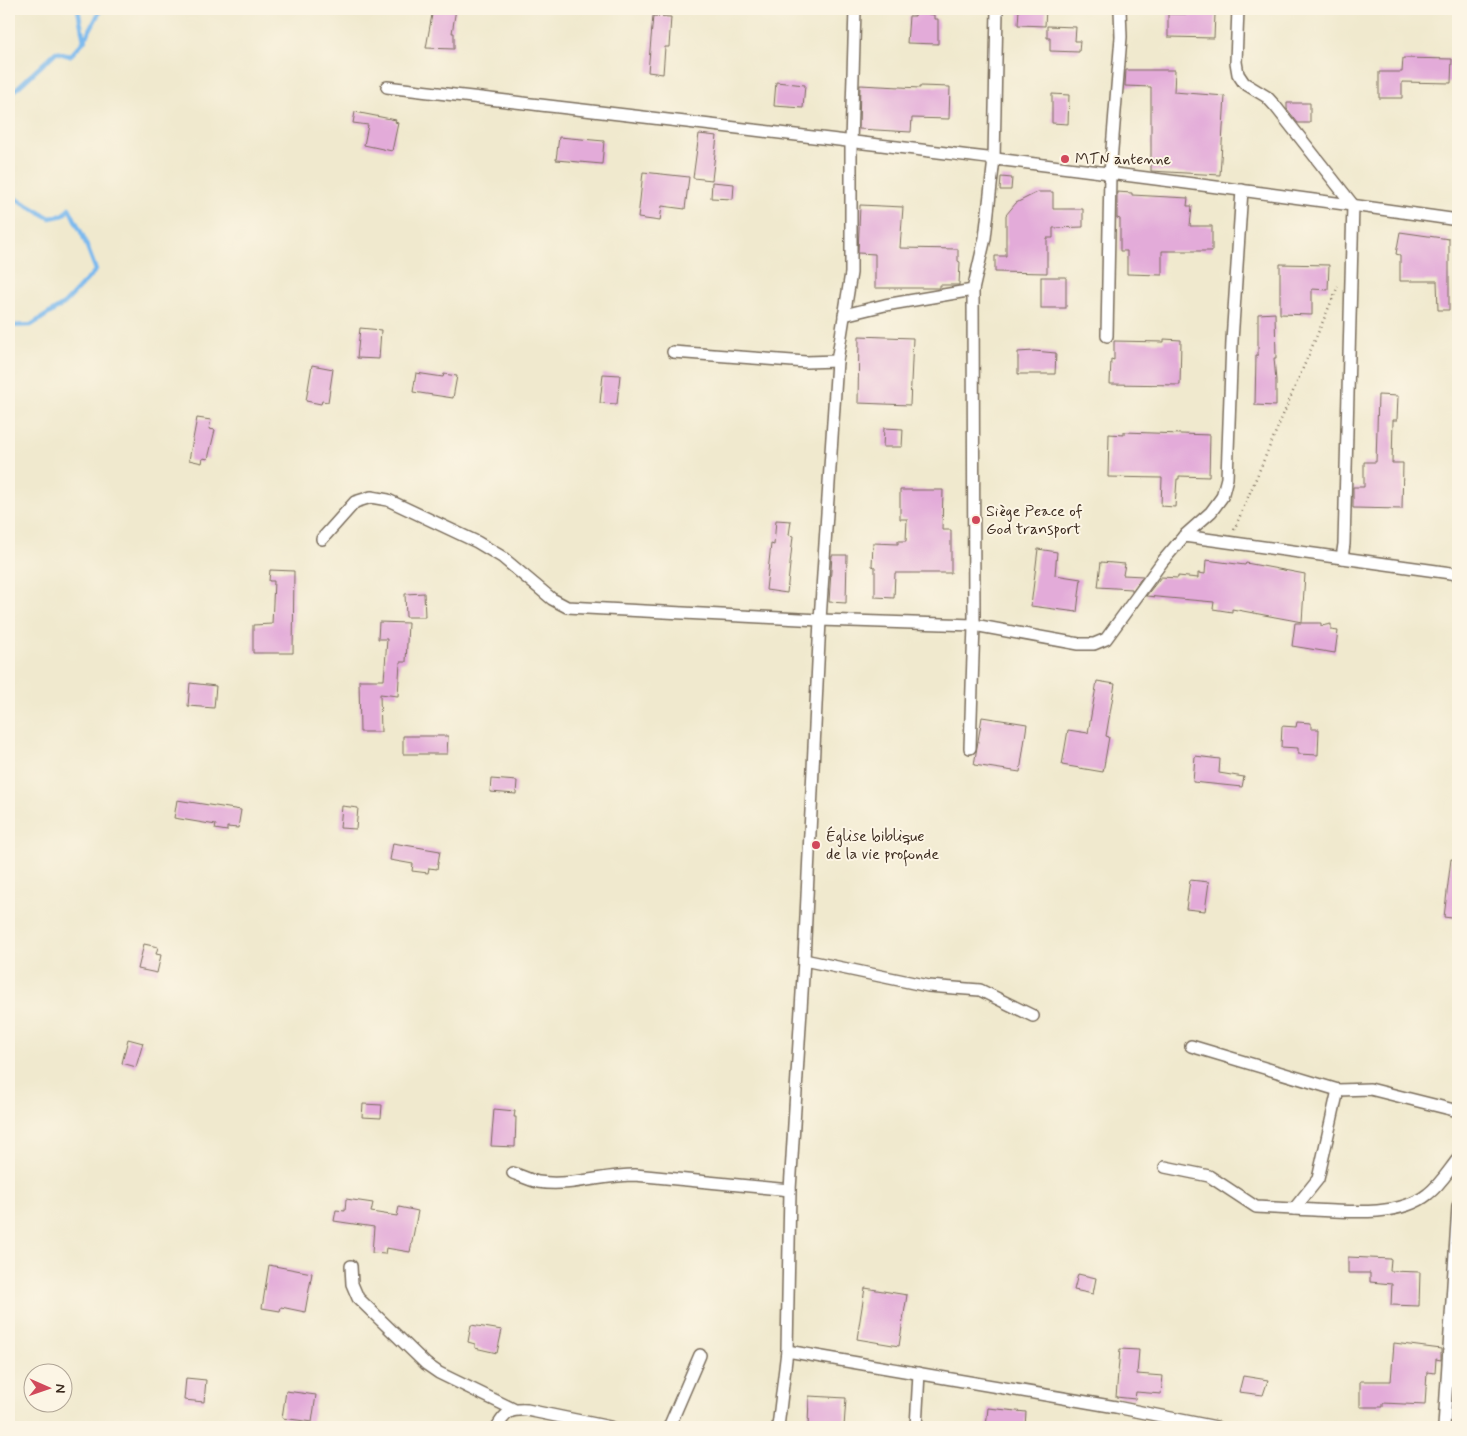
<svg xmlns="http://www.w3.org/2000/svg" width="1467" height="1436" font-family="Mynerve,sans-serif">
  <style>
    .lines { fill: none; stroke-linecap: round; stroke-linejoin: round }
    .stream { stroke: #7ab9ee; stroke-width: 4.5 }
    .building { fill: #e3abd9 }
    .minor-casing { stroke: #7a6d5c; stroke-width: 14 }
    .path { stroke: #7a6d5c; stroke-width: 2.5; stroke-dasharray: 1 4; stroke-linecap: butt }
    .minor { stroke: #fff; stroke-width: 11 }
    .poi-dot { fill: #d1495b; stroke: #fcf5e5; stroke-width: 2 }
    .labels { text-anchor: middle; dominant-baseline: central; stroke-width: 4; stroke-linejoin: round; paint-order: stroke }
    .poi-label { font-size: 16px; fill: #3b2a1e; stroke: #fcf5e5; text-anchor: start }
  </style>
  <rect width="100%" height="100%" fill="#fcf5e5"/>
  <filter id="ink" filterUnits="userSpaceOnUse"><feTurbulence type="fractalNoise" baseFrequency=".02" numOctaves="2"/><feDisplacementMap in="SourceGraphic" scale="10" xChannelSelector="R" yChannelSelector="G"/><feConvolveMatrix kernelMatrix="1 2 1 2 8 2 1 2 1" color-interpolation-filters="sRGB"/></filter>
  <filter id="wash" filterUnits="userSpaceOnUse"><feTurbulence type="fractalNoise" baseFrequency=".0096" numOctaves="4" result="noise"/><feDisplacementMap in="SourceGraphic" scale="20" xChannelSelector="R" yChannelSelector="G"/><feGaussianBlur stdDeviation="1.12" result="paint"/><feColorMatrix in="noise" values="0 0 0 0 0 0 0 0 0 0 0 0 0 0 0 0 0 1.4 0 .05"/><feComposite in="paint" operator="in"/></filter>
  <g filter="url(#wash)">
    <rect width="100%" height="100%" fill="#f0e9ce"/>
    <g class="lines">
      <g class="stream">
        <path d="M78 9 84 41"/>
        <path d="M9 102 13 92 56 52 70 56 84 41 101 9"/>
        <path d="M9 191 15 198 50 218 64 215 69 208 83 236 96 270 64 304 31 325 9 326"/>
      </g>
    </g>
    <g id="blocks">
      <g class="building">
        <path d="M433 9H456L452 33H454V49L426 48Z"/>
        <path d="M916 9H928V14L934 15V19H938V44L907 43 909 16H915Z"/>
        <path d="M1019 9H1046L1045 26 1018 25Z"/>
        <path d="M1168 14H1215L1214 38 1168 37Z"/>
        <path d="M653 16 671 17 669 47H665L663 74 648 72Z"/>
        <path d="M1047 26 1076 27 1075 41H1080L1079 52 1050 51V38H1047Z"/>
        <path d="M1403 58 1452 59 1451 83 1402 82V98H1379V72H1402Z"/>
        <path d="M1126 70H1175L1174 92 1225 96 1220 175 1151 171V87L1125 86Z"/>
        <path d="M776 82 805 85 803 108 774 106Z"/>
        <path d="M860 85 920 88V86L950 87 949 119 912 118 911 132 859 129Z"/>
        <path d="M1052 94 1069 95 1068 124 1052 123Z"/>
        <path d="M1287 103H1310V123H1298L1287 109Z"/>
        <path d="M355 112 396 120 395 122 398 123 392 151 364 145 368 125 353 123Z"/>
        <path d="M699 134 717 136 712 180 693 178Z"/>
        <path d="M559 137 604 141 602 164 556 160Z"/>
        <path d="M643 172 689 177 685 209 662 206 660 221 638 218Z"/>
        <path d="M1001 177 1012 178 1011 190H1000Z"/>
        <path d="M712 182 734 184 733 199 711 198Z"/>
        <path d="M1038 192H1053V209H1083V227L1053 228V238H1047V273L995 272V256H1006V215L1016 203Z"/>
        <path d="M1117 192 1132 193V195L1188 198 1187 206H1192L1190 226H1212V251H1162V275L1127 274V251H1120V219L1117 218Z"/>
        <path d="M860 205 903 207 900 248 958 249V261L960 262 959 285H940V288H875V254L858 253Z"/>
        <path d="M1400 232 1449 239V310H1438L1437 281H1400V255L1396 254Z"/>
        <path d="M1280 264 1329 265 1328 290 1312 289V315L1280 314Z"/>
        <rect x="1041" y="277" width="25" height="31"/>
        <path d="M1275 313 1276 358H1274L1276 381V406L1255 405 1256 355H1258V314Z"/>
        <path d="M360 328 381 330 379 359 357 358Z"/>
        <path d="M859 336 913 338 910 405 858 403Z"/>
        <path d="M1164 339 1181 340 1180 385 1110 384 1111 359 1114 360V341L1164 342Z"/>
        <path d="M1034 351 1056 353 1055 374H1018V352Z"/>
        <path d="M312 365 333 369 328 402 322 401 321 404 306 401Z"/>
        <path d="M416 373 443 377 444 374 457 376 453 398 413 392Z"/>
        <path d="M603 374 620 375 617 404 600 403Z"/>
        <path d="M1378 395 1398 396 1397 420H1393L1392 463H1403L1402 509 1353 508V487H1364V462H1376Z"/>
        <path d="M197 418 211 420 209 429 215 430 208 459 203 458 202 463 189 460Z"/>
        <path d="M884 428 903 429 902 447H883Z"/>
        <path d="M1124 432 1210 435 1209 477 1179 476V479H1177L1175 507 1161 506 1162 478 1108 477 1109 434 1124 435Z"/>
        <path d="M900 490H943L942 530H951V573H895L894 598 875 597V567L872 566 873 543 898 544V541H906L907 519H900Z"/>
        <path d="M776 520 791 521 789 535 793 536 787 593 766 590 771 544 774 545Z"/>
        <path d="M1038 549 1057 552 1055 575 1081 579 1077 612 1031 606Z"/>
        <path d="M832 555H847L846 603 829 602Z"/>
        <path d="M1206 560 1245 565 1246 563 1305 574 1302 622 1232 609V612L1213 609 1214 602 1146 596 1161 577 1178 578V576L1198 578V573L1205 574Z"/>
        <path d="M1101 562 1125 564 1123 575 1143 576 1132 591V589L1098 587Z"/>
        <path d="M270 570 294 571 293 653H253V625L272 624 274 581H269Z"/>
        <path d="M424 593 425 617H406L405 594Z"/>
        <path d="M379 622 408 623 406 662H400L398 696 380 694 381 732H360L359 680H384L387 639H378Z"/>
        <path d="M1295 623H1321V626L1331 624V630L1338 631 1335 653 1292 646Z"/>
        <path d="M1097 681 1115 684 1106 736 1109 737 1103 772 1062 765 1068 730 1088 733Z"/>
        <path d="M190 683 216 686 214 708 188 706Z"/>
        <path d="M982 717 1027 724 1020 772 974 765Z"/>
        <path d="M1297 722 1311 723V729H1319L1318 755 1298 754V748L1281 747 1282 726 1296 727Z"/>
        <path d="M403 736H448L447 754H403Z"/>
        <path d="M1195 756 1220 759 1219 773 1244 777 1242 787 1193 782Z"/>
        <path d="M491 779 517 781 516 794 490 792Z"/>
        <path d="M177 800 241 810 238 828 227 827V831L215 829 216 825 174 818Z"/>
        <path d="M342 806 358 808 356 829 340 828Z"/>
        <path d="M393 843 440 851 437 869 429 868 428 873 412 871 413 864 390 860Z"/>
        <path d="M1451 859 1458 860V919L1444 917Z"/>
        <path d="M1190 880 1209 882 1205 911 1186 909Z"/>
        <path d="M144 944 158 947 156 954 161 955 157 973 138 969Z"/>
        <path d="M128 1039 143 1043 136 1067 122 1063Z"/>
        <path d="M363 1104 382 1105 381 1118 362 1117Z"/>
        <path d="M494 1109 515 1111 514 1117H516L515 1147 491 1146Z"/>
        <path d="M346 1199 373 1203 371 1212 397 1216 399 1207 418 1211 410 1252 386 1248 385 1254 372 1253 374 1227 334 1221 336 1210 345 1211Z"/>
        <path d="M1348 1257 1391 1259 1390 1271 1420 1272 1419 1306 1391 1305 1392 1284 1370 1282V1273H1348Z"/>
        <path d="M269 1265 312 1273 305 1312 281 1307 280 1311 262 1308Z"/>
        <path d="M1078 1274 1096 1278 1093 1294 1074 1290Z"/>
        <path d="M865 1288 907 1295 899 1346 857 1339Z"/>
        <path d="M471 1325 502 1330 497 1353 475 1348V1344L468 1342Z"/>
        <path d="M1394 1343 1441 1349V1360L1436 1359 1435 1373 1427 1372 1425 1405 1383 1403V1407H1360V1381H1391Z"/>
        <path d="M1120 1349 1139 1350 1137 1374 1163 1376 1161 1394 1136 1392 1135 1399 1116 1397Z"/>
        <path d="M1243 1376 1268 1380 1263 1395 1239 1392Z"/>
        <path d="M186 1378 206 1380 204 1402 184 1400Z"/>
        <path d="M286 1391 316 1395 312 1422 282 1418Z"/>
        <path d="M809 1396 846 1398 844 1427H808Z"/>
        <path d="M988 1408 1026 1412 1025 1427H986Z"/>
      </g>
    </g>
  </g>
  <g filter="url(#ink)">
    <use href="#blocks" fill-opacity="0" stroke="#7a6d5c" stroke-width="1"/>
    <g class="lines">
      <g class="minor-casing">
        <g id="minor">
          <path d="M1238 9 1236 62 1238 74 1244 83 1267 97 1276 107 1353 205 1344 544 1342 558"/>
          <path d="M387 87C744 129 1102 169 1458 220"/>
          <path d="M844 315 885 305 973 290 985 238 994 159 997 9"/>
          <path d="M1107 336 1110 174 1121 37 1120 9"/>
          <path d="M673 352 806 362 837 361"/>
          <path d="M1184 536 1458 574"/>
          <path d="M322 539 355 502 371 497 388 500 477 542 502 557 552 599 567 607 820 620 974 625 1079 644H1094L1106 639 1162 562 1184 536 1211 512 1222 497 1227 478 1232 341 1242 190"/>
          <path d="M970 748 974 625 973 290"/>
          <path d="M804 960 928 986 980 990 1033 1016"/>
          <path d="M1191 1046 1338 1090 1370 1089 1458 1111"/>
          <path d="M1165 1167 1209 1176 1256 1207 1294 1209 1318 1179 1338 1090"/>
          <path d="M513 1173C521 1176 530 1180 538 1182 570 1187 602 1175 635 1175L790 1190"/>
          <path d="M1294 1209C1334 1210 1396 1220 1428 1194 1440 1185 1449 1170 1458 1159"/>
          <path d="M351 1266 352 1284 358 1298 426 1364 439 1373 513 1409"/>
          <path d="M787 1351 1116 1407 1216 1427"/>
          <path d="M497 1427C506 1412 510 1409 527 1410L610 1427"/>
          <path d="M669 1427 700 1355"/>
          <path d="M778 1427 787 1351 790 1190 804 960 820 620 837 361 851 273V142L855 9"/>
          <path d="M916 1427 919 1373"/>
          <path d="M1444 1427 1458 1206"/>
        </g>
      </g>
      <path class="path" d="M1234 530 1338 286"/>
      <use href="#minor" class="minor"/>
    </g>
  </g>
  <g class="poi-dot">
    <circle cx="1065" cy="159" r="5"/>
    <circle cx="976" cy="520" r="5"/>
    <circle cx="816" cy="845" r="5"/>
  </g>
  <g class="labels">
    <g class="poi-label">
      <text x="1075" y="159">MTN antenne</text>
      <text x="986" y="511">Siège Peace of<tspan x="986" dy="18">God transport</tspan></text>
      <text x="826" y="836">Église biblique<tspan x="826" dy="18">de la vie profonde</tspan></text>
    </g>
  </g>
  <rect width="1467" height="1436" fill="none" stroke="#fcf5e5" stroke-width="30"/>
  <g transform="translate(48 1388) rotate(92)"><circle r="24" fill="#fcf5e5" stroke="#afa495"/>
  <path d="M0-4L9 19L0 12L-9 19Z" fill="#d1495b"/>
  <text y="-8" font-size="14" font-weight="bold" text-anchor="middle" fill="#3b2a1e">N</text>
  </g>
</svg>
